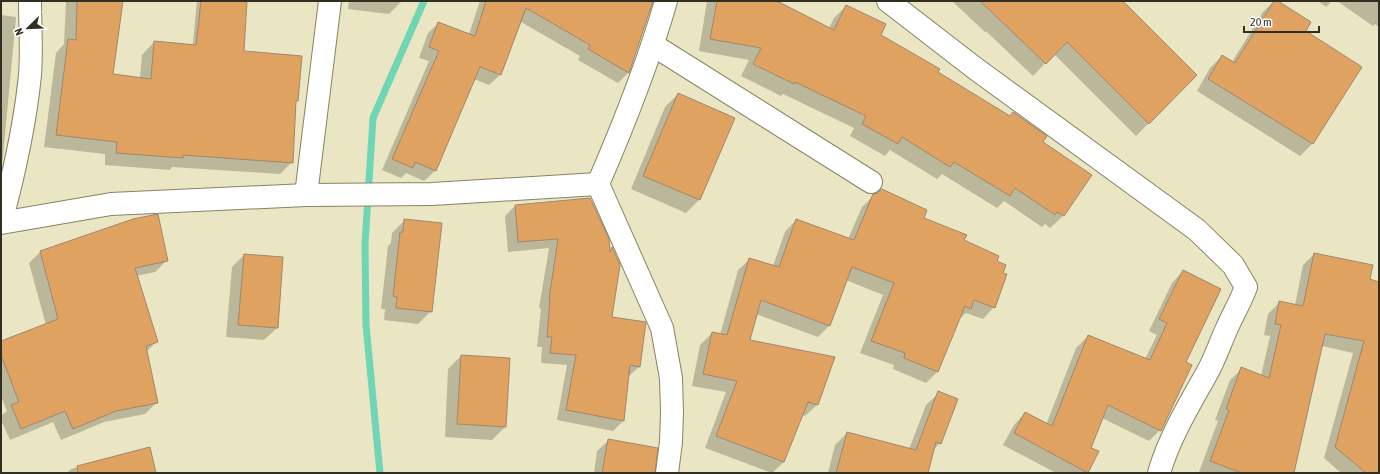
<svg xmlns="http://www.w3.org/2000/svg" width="1380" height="474" font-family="'Asap Condensed',sans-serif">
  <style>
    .shadow { fill: #0003 }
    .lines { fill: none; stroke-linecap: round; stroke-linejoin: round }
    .stream { stroke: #6ed6b4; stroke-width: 7 }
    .building { fill: #dfa260; stroke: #a0876e }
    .minor-casing { stroke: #878363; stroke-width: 24 }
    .minor { stroke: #fff; stroke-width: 22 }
  </style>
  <rect width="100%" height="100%" fill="#eae5c2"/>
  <g class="shadow">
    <path d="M66 1H122L112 74 140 78 142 55 154 42 189 84 197 1H246L243 52 297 100 295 103 292 162 280 174 172 167 170 170 105 165V154L44 147 56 53 64 44Z"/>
    <path d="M349 1H402L389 14 348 9Z"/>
    <path d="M480 1H652L629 72 618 83 578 60 580 56 521 22 500 75 489 85 474 79 435 171 424 181 406 173 401 178 382 170 429 61 419 58 428 33 439 23 469 34Z"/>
    <path d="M707 1H774L829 28 834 18 846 6 880 36 937 72 1090 175 1063 216 1050 228 1045 224 1042 227 1004 201 997 208 942 174 937 179 890 150 885 156 850 136 854 128 783 94 781 96 741 76 749 60 699 51Z"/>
    <path d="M952 1H1117L1196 75 1136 136 1054 54 1033 76 986 31 985 32Z"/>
    <path d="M1274 1H1276L1304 31 1361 68 1312 144 1300 156 1197 91 1210 68 1222 56 1232 62 1263 12Z"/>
    <path d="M1318 1H1332L1326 7Z"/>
    <path d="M1337 1H1379V27L1375 24 1373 26Z"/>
    <path d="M1 15 16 17 3 156 1 166Z"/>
    <path d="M678 94 734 118 699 200 686 213 631 189 665 107Z"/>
    <path d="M874 195 922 218 963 241 995 262 994 307 983 319 966 313 958 320 938 371 926 383 893 369 894 365 860 353 883 295 846 280 830 325 818 337 756 314 749 340 834 358 817 405 805 416 801 415 784 462 772 473 705 448 726 392 692 386 700 345 712 333 720 335 738 270 750 259 773 266 785 232 796 220 848 239 862 207Z"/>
    <path d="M515 206 609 252 612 249 611 318 640 366 629 376H628L623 421 613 431 557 420 567 365 541 363 542 347H537L541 309 539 308 549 248 508 252 505 216Z"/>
    <path d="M405 220 431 311 418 324 384 320 385 309H381L388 246 391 243 392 233Z"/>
    <path d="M40 252 166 261 155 272 136 276 156 342 146 352 157 402 145 414 104 422 61 440 53 422 10 440 1 420V416L7 411 1 396V342L46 325 29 263Z"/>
    <path d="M1314 254 1369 280 1379 283V473H1341L1324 458 1353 353 1322 346 1293 473 1199 472 1218 421 1215 420 1230 380 1242 369 1261 376 1270 336 1264 335 1268 314 1280 302 1295 305 1303 265Z"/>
    <path d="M244 255 277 328 264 340 226 337 232 267Z"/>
    <path d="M1183 271 1184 362 1160 430 1149 441 1102 418 1090 448 1086 473H1056L1003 445 1014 425 1025 413 1046 425 1076 348 1088 336 1145 359 1157 335 1149 331 1172 283Z"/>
    <path d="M461 356 509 359 505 427 492 440 445 437 448 369Z"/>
    <path d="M939 393 940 443 933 450 927 473H828L835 445 847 433 909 449 926 405Z"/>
    <path d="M609 440 654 473H594L597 451Z"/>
    <path d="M149 448 155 473H67L71 469Z"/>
  </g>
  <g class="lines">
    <path class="stream" d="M380 473 366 325 365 244 373 118 424 1"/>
  </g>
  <g class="building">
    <path d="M77 1H123L113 74 151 79 154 41 196 45 201 1H247L244 51 302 56 298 101H296L293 163 183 155V158L116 153 117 142 56 135 68 39 76 40Z"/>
    <path d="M486 1H653L629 73 588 49 590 45 526 8 501 75 480 67 436 171 415 162 413 168 392 159 439 51 429 47 438 22 475 36Z"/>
    <path d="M717 1H777L834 30 846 5 886 24 881 35 940 69 938 72 1010 116 1013 112 1047 136 1043 142 1092 175 1064 216 1057 212 1055 215 1015 188 1010 196 954 162 950 167 902 137 898 144 862 124 866 116 795 82 794 84 753 64 761 48 710 39Z"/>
    <path d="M980 1H1123L1197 75 1149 124 1067 42 1046 64Z"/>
    <path d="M1274 1H1278L1311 22 1306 31 1362 67 1313 144 1208 79 1222 55 1235 63Z"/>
    <path d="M678 93 735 118 700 200 643 176Z"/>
    <path d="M882 189 927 210 924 218 967 235 964 240 999 256 997 261 1006 265 1003 273 1007 274 995 308 974 300 971 309 965 306 938 372 904 358 905 353 871 341 894 283 852 267 830 326 761 300 750 340 835 357 818 405 808 402 784 462 716 436 737 381 703 374 712 332 727 335 749 258 779 267 796 219 854 240 873 194 877 193Z"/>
    <path d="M590 198 609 239 610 252 612 247 620 265 612 317 646 322 640 367 630 365 624 421 566 410 576 355 550 353 552 337H547L550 299H549L558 239 518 242 515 205Z"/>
    <path d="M158 214 168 261 135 268 158 342 146 346 158 403 116 411 73 429 65 411 21 429 11 405 19 402 1 355V341L58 319 40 251 133 219Z"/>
    <path d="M404 219 442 223 432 312 396 308 397 297 393 296 400 232H403Z"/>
    <path d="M1314 253 1373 265 1370 279 1379 282V473H1366L1335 447 1364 341 1325 334 1294 473H1242L1210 461 1229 410 1226 409 1241 367 1269 378 1281 325 1275 324 1279 301 1303 306Z"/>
    <path d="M244 254 283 257 278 328 238 325Z"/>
    <path d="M1183 270 1221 289 1186 362 1192 365 1161 431 1108 405 1091 448 1099 451 1088 473 1014 433 1025 412 1052 426 1088 335 1150 360 1167 323 1159 319Z"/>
    <path d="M461 355 510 358 506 427 457 424Z"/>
    <path d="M938 391 958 399 941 444 936 442 928 473H836L847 432 916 450Z"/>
    <path d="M608 439 658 448 655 473H602Z"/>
    <path d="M150 447 156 473H78L77 466Z"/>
  </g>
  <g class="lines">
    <g class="minor-casing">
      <g id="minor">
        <path d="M888 1 976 69 1197 230 1233 265 1246 287C1241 301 1233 314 1227 328 1220 343 1215 359 1207 373 1189 405 1169 438 1159 473"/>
        <path d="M653 45 871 182"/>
        <path d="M598 184 662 328 671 378 672 412 671 442 667 473"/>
        <path d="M306 195 330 1"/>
        <path d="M1 222C14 174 25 125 30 75 32 51 30 25 30 1"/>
        <path d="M1 223 111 204 306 195 432 194 598 184C624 124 648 64 666 1"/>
      </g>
    </g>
    <use href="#minor" class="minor"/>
  </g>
  <rect width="1380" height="474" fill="none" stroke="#312f22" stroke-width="4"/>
  <g transform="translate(28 28) rotate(247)" stroke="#ffffff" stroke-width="3" paint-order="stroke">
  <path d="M0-3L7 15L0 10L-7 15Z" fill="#312f22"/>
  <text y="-6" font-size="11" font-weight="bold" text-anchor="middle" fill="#312f22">N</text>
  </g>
  <path d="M1244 26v6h75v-6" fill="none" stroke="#312f22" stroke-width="2"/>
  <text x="1250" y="26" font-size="12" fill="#312f22" stroke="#ffffff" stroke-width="3" paint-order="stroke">20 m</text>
</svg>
